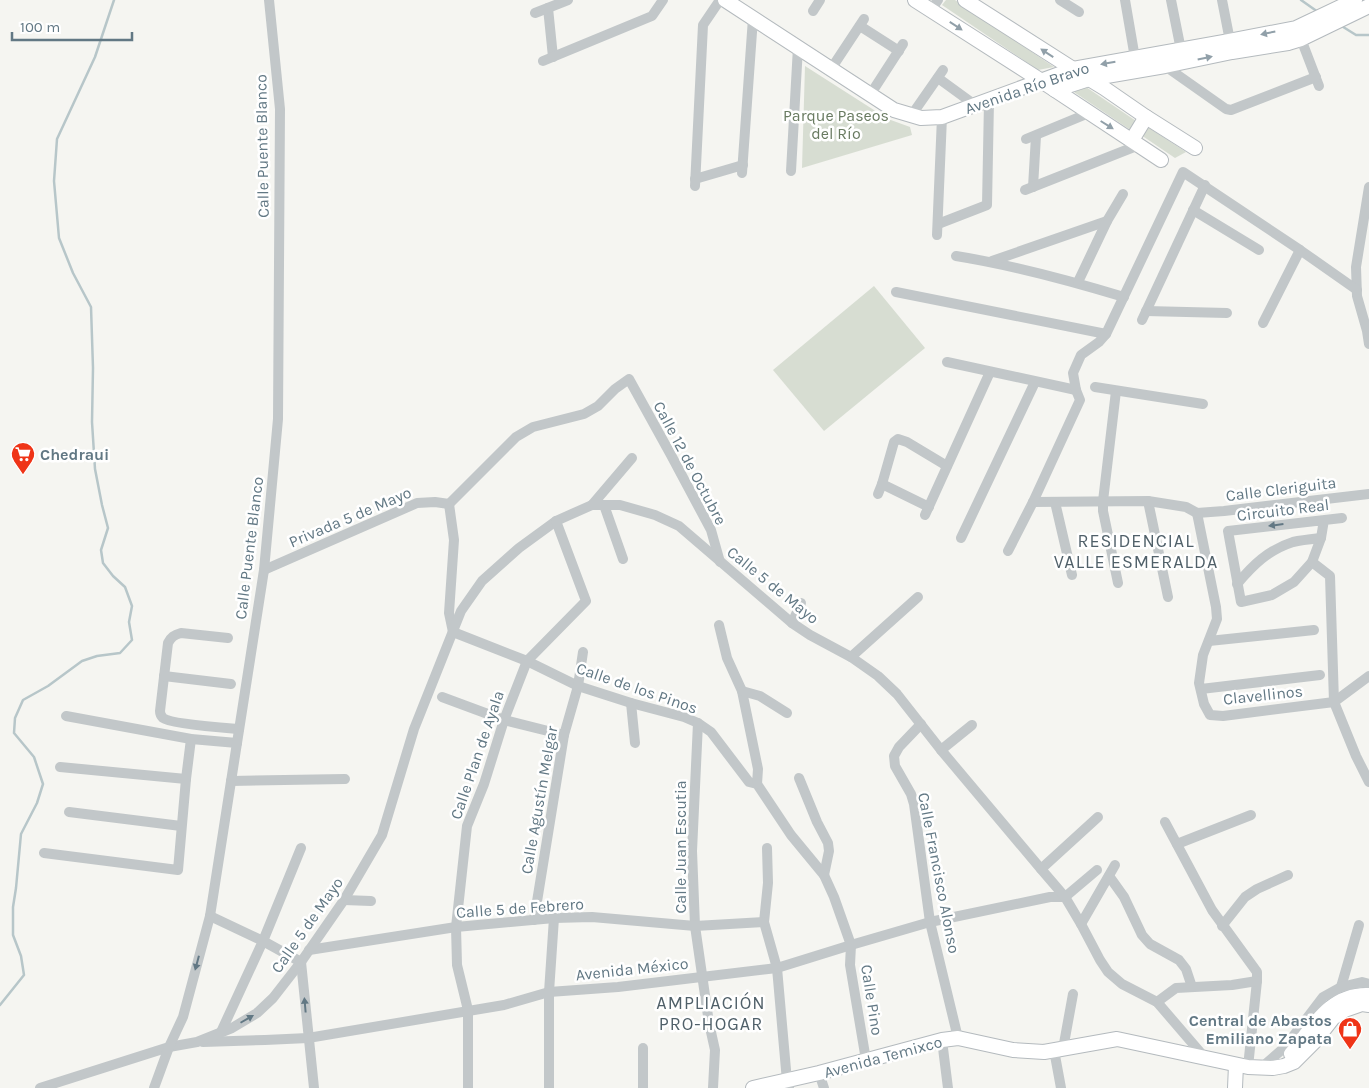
<svg xmlns="http://www.w3.org/2000/svg" width="1369" height="1088" font-family="Karla,sans-serif">
  <style>
    .green { fill: #d7ddd2 }
    .lines { fill: none; stroke-linecap: round; stroke-linejoin: round }
    .stream { stroke: #b7c6c9; stroke-width: 2.5 }
    .secondary-casing { stroke: #b4babe; stroke-width: 16 }
    .street { stroke: #c2c7c9; stroke-width: 10 }
    .secondary { stroke: #fff; stroke-width: 14 }
    .oneway { fill: #91a0a9 }
    .oneway2 { fill: #627884 }
    .labels { text-anchor: middle; dominant-baseline: central; stroke-width: 5; stroke-linejoin: round; paint-order: stroke }
    .street-label { font-size: 16px; fill: #627884; stroke: #fff }
    .park-label { font-size: 16px; fill: #697b61; stroke: #fff }
    .poi-label { font-size: 16px; font-weight: bold; fill: #627884; stroke: #fff; text-anchor: start }
    .neighbourhood-label { font-size: 18px; letter-spacing: 1px; fill: #506069; stroke: #fff }
  </style>
  <rect width="100%" height="100%" fill="#f5f5f1"/>
  <g class="green">
    <path d="M946 0H955L1054 67 1038 70 942 5Z"/>
    <path d="M805 66 888 119 910 127 912 135 802 168Z"/>
    <path d="M1086 87 1139 123 1132 131 1071 90Z"/>
    <path d="M1146 126 1186 152 1175 158 1141 135Z"/>
    <path d="M874 286 925 348 824 431 773 370Z"/>
  </g>
  <g class="lines">
    <g class="stream">
      <path d="M1301 0 1318 12"/>
      <path d="M1340 25 1356 35H1369"/>
      <path d="M0 1005 24 975 21 956 13 935V907L16 888 21 834 37 803 43 784 34 757 14 733 15 718 23 700 48 686 82 661 97 656 120 653 132 640 129 622 132 606 125 587 113 576 103 563 101 550 108 528 102 505 95 469 92 422 93 368 91 307 73 273 59 238 54 181 57 139 95 57 114 0"/>
    </g>
    <g class="secondary-casing">
      <g id="secondary">
        <path d="M725 0 894 110 921 118 942 117 1073 69 1224 42 1296 28 1355 0"/>
        <path d="M915 0 1040 80 1161 160"/>
        <path d="M965 0 1073 69 1104 88 1146 117 1195 148"/>
        <path d="M1055 90 1089 79 1165 66 1232 52 1288 43 1301 39 1369 6"/>
        <path d="M1132 140 1146 117"/>
        <path d="M1291 1054C1313 1027 1330 993 1369 995"/>
        <path d="M753 1088 819 1073 942 1040 958 1038 1013 1050 1044 1052 1117 1039 1248 1067 1273 1068 1284 1066 1294 1062 1315 1041 1333 1018 1345 1010 1362 1004 1369 1005"/>
        <path d="M1235 1088 1236 1065"/>
      </g>
    </g>
    <g class="street">
      <path d="M1060 0 1079 12"/>
      <path d="M1125 0 1135 58"/>
      <path d="M1171 0 1181 50"/>
      <path d="M1222 0 1231 46"/>
      <path d="M548 8 553 57"/>
      <path d="M931 10 938 0"/>
      <path d="M813 11 820 0"/>
      <path d="M535 13 568 0"/>
      <path d="M860 26 899 51"/>
      <path d="M1301 39 1319 86"/>
      <path d="M543 61 652 16 663 0"/>
      <path d="M1165 66 1226 109 1231 110 1316 77"/>
      <path d="M831 69 864 19"/>
      <path d="M938 78 975 105"/>
      <path d="M870 95 903 44"/>
      <path d="M911 116 943 70"/>
      <path d="M1026 139 1089 113"/>
      <path d="M791 171 798 47"/>
      <path d="M742 173 753 18"/>
      <path d="M695 179 743 165"/>
      <path d="M695 186 703 25 720 0"/>
      <path d="M1033 187 1036 136"/>
      <path d="M1369 187 1356 267 1357 296 1367 331 1369 344"/>
      <path d="M1025 190 1139 145"/>
      <path d="M1193 210 1259 250"/>
      <path d="M938 224 987 205 989 101"/>
      <path d="M937 235 942 117"/>
      <path d="M956 256C1013 265 1068 280 1124 297"/>
      <path d="M992 261 1107 221"/>
      <path d="M1078 282 1107 221 1123 194"/>
      <path d="M896 292 1106 334"/>
      <path d="M1146 311 1227 313"/>
      <path d="M1142 320 1205 185"/>
      <path d="M1263 323 1300 250"/>
      <path d="M947 362 1076 390"/>
      <path d="M1095 387 1203 404"/>
      <path d="M1116 391 1103 501V511L1118 583"/>
      <path d="M882 484 929 507"/>
      <path d="M878 494 882 484 894 442 898 439 907 442 947 466"/>
      <path d="M1148 501 1168 597"/>
      <path d="M1033 502 1148 501 1186 507 1197 513"/>
      <path d="M1055 502 1072 575"/>
      <path d="M449 504 454 540 449 613 453 632 527 661 578 686 631 703 684 717 698 723 711 732 749 782 757 784 791 835 824 875 834 897 851 945 850 965 866 1060"/>
      <path d="M449 504 516 437 533 427 584 414 598 406 615 389 629 379 671 455 711 530 720 562"/>
      <path d="M592 505 632 458"/>
      <path d="M604 505 623 559"/>
      <path d="M1197 513 1216 607 1217 619 1203 655 1199 683 1204 704 1210 715 1223 716 1334 702 1369 676"/>
      <path d="M1197 513 1224 511 1369 494"/>
      <path d="M925 515 990 372"/>
      <path d="M1324 520 1321 538 1312 562 1294 582 1272 595 1241 602 1228 531 1342 518"/>
      <path d="M961 538 1035 382"/>
      <path d="M1008 551 1033 502 1080 400 1076 390 1073 373 1081 355 1099 342 1106 334 1183 172 1300 250 1357 290"/>
      <path d="M1312 562 1330 576 1334 702 1356 756 1369 782"/>
      <path d="M264 570 417 503 435 502 449 504"/>
      <path d="M1237 584C1253 565 1268 550 1293 542 1302 540 1312 539 1321 538"/>
      <path d="M792 623 801 603"/>
      <path d="M719 625 727 658 742 691 758 769 757 784"/>
      <path d="M228 638 181 633C174 635 171 637 168 643L160 711C160 714 161 716 163 718 170 724 227 728 239 729"/>
      <path d="M1209 641 1314 630"/>
      <path d="M851 657 918 597"/>
      <path d="M164 676 231 684"/>
      <path d="M1201 689 1320 675"/>
      <path d="M742 691 760 696 787 713"/>
      <path d="M442 697 504 720 564 735"/>
      <path d="M631 703 635 743"/>
      <path d="M66 716 191 739 237 743"/>
      <path d="M698 723 692 851 695 926 709 1023 715 1050 713 1088"/>
      <path d="M921 724 899 747 894 756 895 766 911 794 914 804 930 922 958 1038"/>
      <path d="M941 750 972 725"/>
      <path d="M60 767 186 779"/>
      <path d="M799 778 817 822 828 843 829 851 824 875"/>
      <path d="M231 781 345 779"/>
      <path d="M69 812 181 826"/>
      <path d="M1165 822 1212 910 1257 972V981L1248 1067"/>
      <path d="M1177 844 1251 815"/>
      <path d="M767 848 768 883 764 922 777 968 787 1081 789 1088"/>
      <path d="M44 853 178 870 186 779 191 739"/>
      <path d="M1041 869 1098 817"/>
      <path d="M1109 876 1124 897 1142 935 1150 944 1179 960 1186 969 1192 987"/>
      <path d="M344 900 371 901"/>
      <path d="M210 916 263 941 301 962"/>
      <path d="M534 920 564 735 578 686 583 652"/>
      <path d="M1081 924 1115 865"/>
      <path d="M1222 926 1245 897 1257 889 1288 875"/>
      <path d="M309 950 456 927 554 918 592 917 695 926 764 922"/>
      <path d="M301 962 314 1088"/>
      <path d="M1341 987 1359 925"/>
      <path d="M1157 1002 1176 988 1232 985 1257 981"/>
      <path d="M221 1032 263 941 301 848"/>
      <path d="M942 1040 948 1088"/>
      <path d="M203 1042 265 1040 308 1038 504 1005 549 992 618 987 777 968 851 945 930 922 1050 897H1065L1097 870"/>
      <path d="M643 1048V1088"/>
      <path d="M1063 1049 1073 994"/>
      <path d="M1054 1050 1061 1088"/>
      <path d="M1261 1068 1285 1047 1323 997 1341 987 1362 982 1369 984"/>
      <path d="M819 1073 824 1088"/>
      <path d="M40 1088 169 1047 197 1042 232 1028 257 1013 273 998 301 962 344 900 382 835 414 729 461 611 482 581 519 548 556 521 592 505H620L655 515 679 526 792 623 810 635 851 657 878 676 897 694 941 750 1041 869 1065 897 1081 924 1100 960 1108 972 1122 984 1157 1002 1206 1059"/>
      <path d="M154 1088 169 1047 183 1017 210 916 264 570 278 419 280 109 269 0"/>
      <path d="M468 1088V1010L457 965 456 927 467 826 484 784 504 720 527 661 586 601 556 521"/>
      <path d="M549 1088V992L554 918"/>
    </g>
    <use href="#secondary" class="secondary"/>
  </g>
  <defs><path id="oneway-solid" d="M-6-.8H1V-3.2L6.5 0L1 3.2V.8H-6Z" transform="scale(1.25)"/></defs>
  <g class="oneway">
    <use href="#oneway-solid" transform="translate(956 26) rotate(33)"/>
    <use href="#oneway-solid" transform="translate(1268 33) rotate(168)"/>
    <use href="#oneway-solid" transform="translate(1047 53) rotate(-147)"/>
    <use href="#oneway-solid" transform="translate(1205 58) rotate(-12)"/>
    <use href="#oneway-solid" transform="translate(1108 63) rotate(170)"/>
    <use href="#oneway-solid" transform="translate(1107 125) rotate(32)"/>
  </g>
  <g class="oneway2">
    <use href="#oneway-solid" transform="translate(1276 525) rotate(173)"/>
    <use href="#oneway-solid" transform="translate(197 963) rotate(105)"/>
    <use href="#oneway-solid" transform="translate(305 1005) rotate(-95)"/>
    <use href="#oneway-solid" transform="translate(247 1019) rotate(-30)"/>
  </g>
  <defs>
    <g id="supermarket-pin" transform="scale(1.25)"><path d="M0 17L-7.5 6A9.5 9.5 0 1 1 7.5 6Z" fill="#ef3417" stroke="#fff"/><path d="M-6-5.5h2.5l.6 2H6L4.5 2H-2.5L-4.4-4H-6ZM-1.5 3.2a1.3 1.3 0 1 0 .1 0ZM3 3.2a1.3 1.3 0 1 0 .1 0Z" fill="#fff"/></g>
    <g id="shop-pin" transform="scale(1.25)"><path d="M0 17L-7.5 6A9.5 9.5 0 1 1 7.5 6Z" fill="#ef3417" stroke="#fff"/><path d="M-5-2.5h2.3a2.7 3.5 0 0 1 5.4 0H5L5.5 6h-11ZM-1.5-2.5h3a1.5 2.3 0 0 0-3 0Z" fill="#fff"/></g>
  </defs>
  <g fill-rule="evenodd">
    <use href="#supermarket-pin" x="23" y="454"/>
    <use href="#shop-pin" x="1350" y="1029"/>
  </g>
  <g class="labels">
    <g class="street-label">
      <text transform="translate(1027 88) rotate(-19)">Avenida Río Bravo</text>
      <text transform="translate(262 146) rotate(-91)">Calle Puente Blanco</text>
      <text transform="translate(690 463) rotate(62)">Calle 12 de Octubre</text>
      <text transform="translate(1281 489) rotate(-7)">Calle Cleriguita</text>
      <text transform="translate(1283 510) rotate(-7)">Circuito Real</text>
      <text transform="translate(350 517) rotate(-23)">Privada 5 de Mayo</text>
      <text transform="translate(249 548) rotate(-83)">Calle Puente Blanco</text>
      <text transform="translate(773 585) rotate(39)">Calle 5 de Mayo</text>
      <text transform="translate(637 688) rotate(19)">Calle de los Pinos</text>
      <text transform="translate(1263 695) rotate(-6)">Clavellinos</text>
      <text transform="translate(477 755) rotate(-71)">Calle Plan de Ayala</text>
      <text transform="translate(539 800) rotate(-80)">Calle Agustín Melgar</text>
      <text transform="translate(680 847) rotate(-90)">Calle Juan Escutia</text>
      <text transform="translate(939 873) rotate(79)">Calle Francisco Alonso</text>
      <text transform="translate(520 908) rotate(-4)">Calle 5 de Febrero</text>
      <text transform="translate(307 925) rotate(-55)">Calle 5 de Mayo</text>
      <text transform="translate(632 969) rotate(-6)">Avenida México</text>
      <text transform="translate(872 1000) rotate(81)">Calle Pino</text>
      <text transform="translate(883 1057) rotate(-15)">Avenida Temixco</text>
    </g>
    <g class="park-label">
      <text x="836" y="115">Parque Paseos<tspan x="836" dy="18">del Río</tspan></text>
    </g>
    <g class="poi-label">
      <text x="40" y="454">Chedraui</text>
      <text x="1332" y="1020" text-anchor="end">Central de Abastos<tspan x="1332" dy="18">Emiliano Zapata</tspan></text>
    </g>
    <g class="neighbourhood-label">
      <text x="1136" y="541">RESIDENCIAL<tspan x="1136" dy="21">VALLE ESMERALDA</tspan></text>
      <text x="711" y="1003">AMPLIACIÓN<tspan x="711" dy="21">PRO-HOGAR</tspan></text>
    </g>
  </g>
  <path d="M12 32v8h120v-8" fill="none" stroke="#627884" stroke-width="2.5"/>
  <text x="20" y="32" font-size="15" fill="#627884" stroke="#ffffff" stroke-width="4" paint-order="stroke">100 m</text>
</svg>
